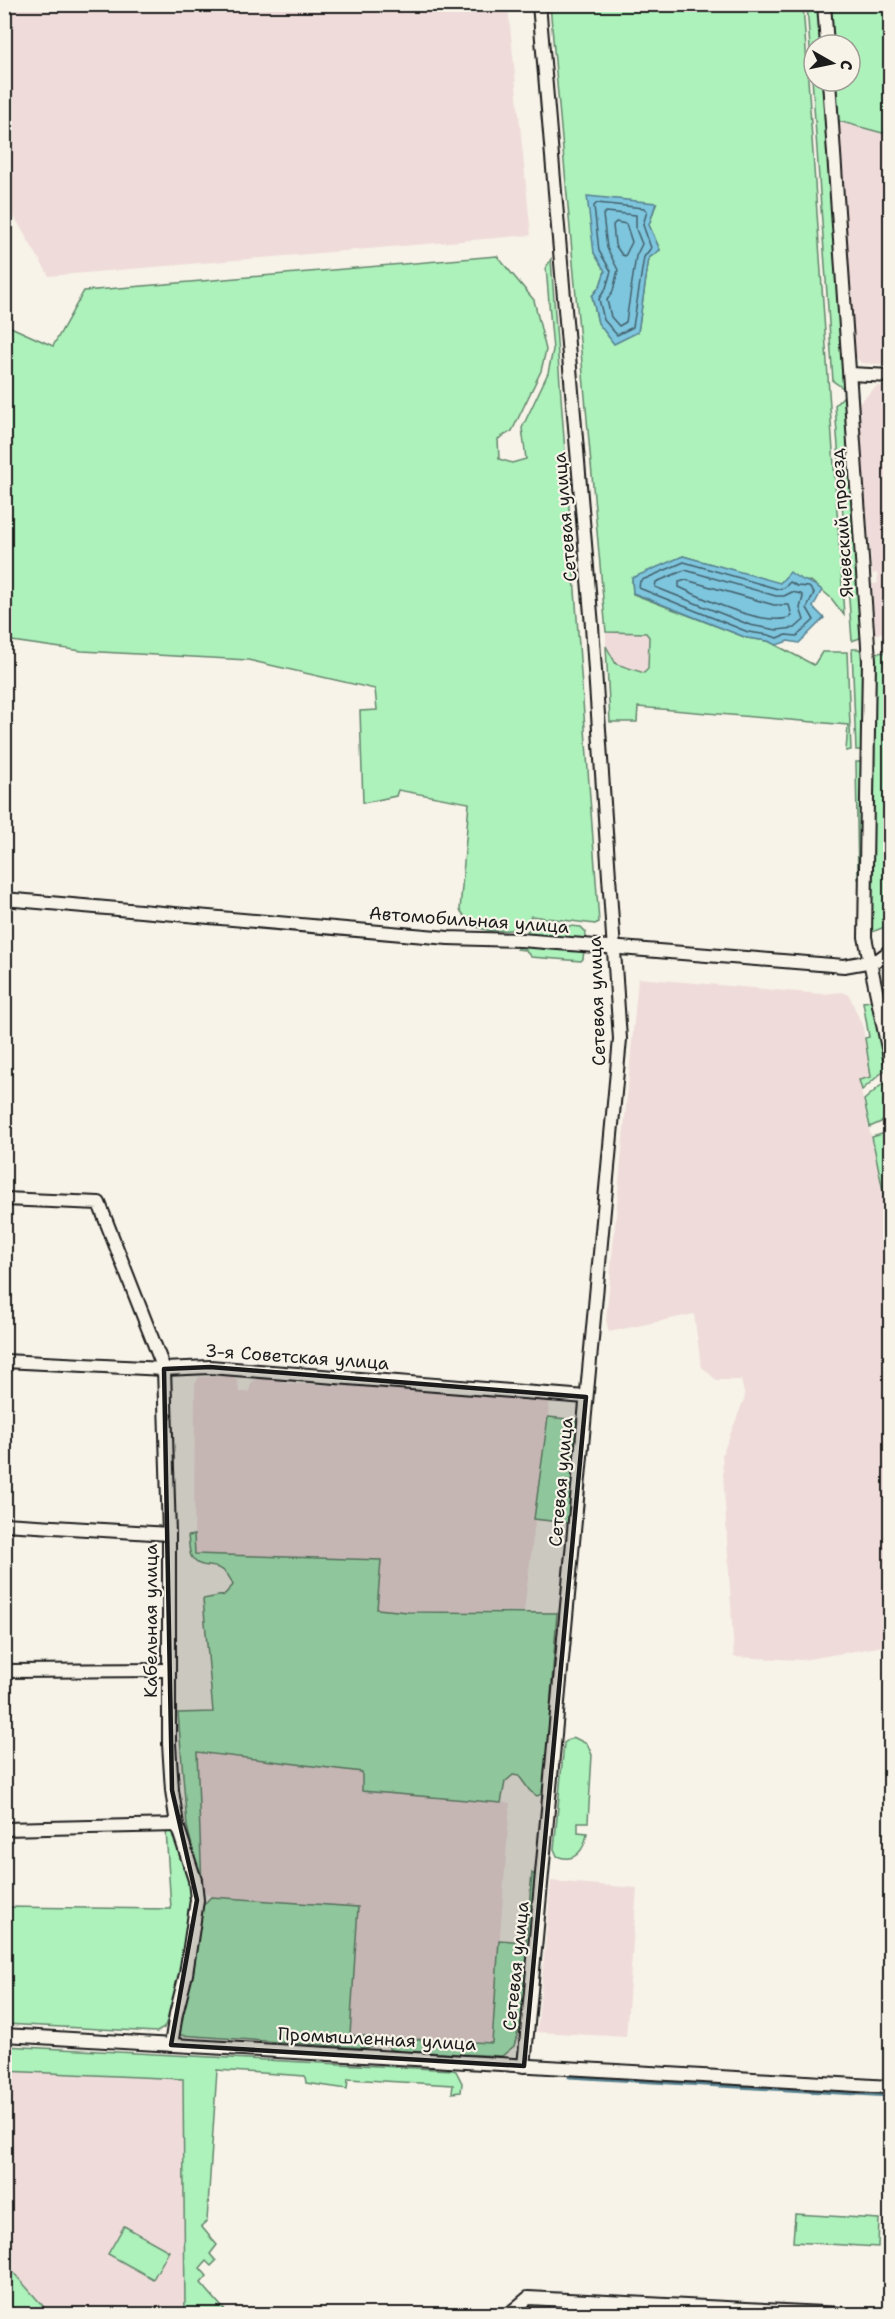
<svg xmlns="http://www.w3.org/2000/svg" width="895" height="2319" font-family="'Shantell Sans',sans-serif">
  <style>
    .built { fill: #efdcda }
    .green { fill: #adf1bb; stroke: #64866c; stroke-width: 1.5; fill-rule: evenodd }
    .water { fill: #7ec5de; stroke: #578190; stroke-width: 1.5 }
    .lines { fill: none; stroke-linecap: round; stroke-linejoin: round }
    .shore { stroke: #43606a; stroke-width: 1.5 }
    .stream { stroke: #578190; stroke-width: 3 }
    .street-casing { stroke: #1c1c1c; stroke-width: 16 }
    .street { stroke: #f7f3e8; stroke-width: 12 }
    .marked { fill: #1c1c1c; fill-opacity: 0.2; stroke: #1c1c1c; stroke-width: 4.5; stroke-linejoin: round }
    .labels { text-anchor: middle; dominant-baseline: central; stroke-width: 4.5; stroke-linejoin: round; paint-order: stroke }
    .street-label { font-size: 18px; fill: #1c1c1c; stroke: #f7f3e8 }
  </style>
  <rect width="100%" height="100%" fill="#f7f3e8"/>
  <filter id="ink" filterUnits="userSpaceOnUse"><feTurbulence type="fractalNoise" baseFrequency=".0167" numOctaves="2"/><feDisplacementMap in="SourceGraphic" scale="12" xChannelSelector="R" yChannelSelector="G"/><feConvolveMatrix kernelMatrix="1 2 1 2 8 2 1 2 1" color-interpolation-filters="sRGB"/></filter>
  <g filter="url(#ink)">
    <g class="built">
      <path d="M4 5H508L531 235 49 276 5 201Z"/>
      <path d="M838 121 890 135V365L861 363 854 355Z"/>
      <path d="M877 386 890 387V629L875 635 872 584 878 583 877 573 872 574 858 404Z"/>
      <path d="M606 632 647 633 649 636 648 669 644 673 616 664 606 646Z"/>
      <path d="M638 978 822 994 842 992 849 995 863 1027 871 1077 859 1081 890 1225V1645L802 1660 734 1657 722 1455 745 1397 741 1380H716L701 1366 694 1314 609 1332 606 1321Z"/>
      <path d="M232 1376 238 1382 239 1392H249L251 1383 257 1379H279L283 1383 423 1389 550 1399 524 1611 408 1612 377 1609 381 1560 194 1554 195 1384 199 1377Z"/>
      <path d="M197 1752 363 1772 362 1791 510 1803 492 2043 350 2036 358 1907 211 1897 206 1893 202 1888Z"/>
      <path d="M551 1881 637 1888 626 2037 537 2032Z"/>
      <path d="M4 2071 184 2079 185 2314H50L5 2263Z"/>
    </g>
    <g class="green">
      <path d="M550 5H803L844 615 831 598 811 581 780 584 683 556 632 579 633 594 747 638 768 641 814 665 822 652H847L851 750 846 751 848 725 638 707 637 722H610L606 646 616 664 644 673 648 669 649 637 646 633 606 632ZM656 204 649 225 660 250 649 258 638 332 614 343 598 323 592 296 600 286 605 271 594 253Z"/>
      <path d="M807 5H818L821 45H814V81H824L846 390 833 381Z"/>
      <path d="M830 5H890V135L838 121 835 81H850V45H833Z"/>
      <path d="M497 256 534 300 546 350 541 371 512 431 498 439 499 459 512 463 526 459 522 428 548 373 553 350 546 267 551 259 599 922 595 924 531 916 521 929C495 931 476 936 460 910L469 803 398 790 396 796 363 803 360 711 377 710 375 689 248 660 82 651 5 640 4 324 53 346 84 291Z"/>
      <path d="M846 394 862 629 860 638 852 641 835 405Z"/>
      <path d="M852 649H859L863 653V750H856Z"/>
      <path d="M890 652V925L872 932 874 653Z"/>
      <path d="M856 762H863L860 880 858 879Z"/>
      <path d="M536 923 581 927 586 932 585 940 524 934Z"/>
      <path d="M529 945 584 950 583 959 581 961 531 957 525 950 517 949V947Z"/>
      <path d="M872 1001 886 1069 862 1090 859 1080 871 1077 865 1038 869 1037 863 1002Z"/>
      <path d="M887 1080 890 1081V1118L870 1127 864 1100Z"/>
      <path d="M885 1133H890V1225L872 1137Z"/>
      <path d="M548 1417 577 1420 568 1523 534 1519Z"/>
      <path d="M194 1535 195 1554 381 1560 377 1609 408 1612 557 1613 544 1793 537 1796 530 1791 519 1776 513 1775 505 1782 501 1803 362 1791V1772L197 1752 202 1888 187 1826 178 1713 213 1712 203 1599 224 1595 233 1585C222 1555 201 1575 191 1556 189 1551 189 1542 188 1536Z"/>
      <path d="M573 1737 587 1744 592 1755 588 1822H578V1832L587 1833C585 1849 575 1864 557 1856L554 1849 564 1743Z"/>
      <path d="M176 1829 191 1878 192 1919 173 2006 164 2028 157 2032 5 2024 4 1907 171 1909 166 1830Z"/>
      <path d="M532 1873 536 1876 522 2029H519L514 2046 502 2056 401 2051 389 2049V2038L492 2043 499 1940 526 1942Z"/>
      <path d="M211 1897 358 1907 350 2035 376 2037 372 2046 365 2048 180 2035 178 2025 200 1908Z"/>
      <path d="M5 2046 453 2070 456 2071 462 2083 461 2092 452 2093 453 2085 348 2079 347 2089 306 2083 305 2076 217 2070 207 2221 201 2226 217 2245 210 2254 216 2261 211 2266 206 2261 200 2268 207 2276 201 2283 228 2314H185L183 2079 5 2071Z"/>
      <path d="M795 2214 879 2219 878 2247 793 2242Z"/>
      <path d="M124 2226 169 2251 153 2279 108 2254Z"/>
      <path d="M5 2263 50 2314H5Z"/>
    </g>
    <g class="water">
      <path d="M587 196 656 203 649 225 660 250 649 258 638 332 614 344 598 323 592 296 600 286 605 271 594 253Z"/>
      <path d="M683 556 780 583 790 572C801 582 810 580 822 590L813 607 824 618 799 643 788 641 777 645 768 641 747 638 633 593 632 578Z"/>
    </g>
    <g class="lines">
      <g class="shore">
        <path d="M597 203 644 208 647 211 643 225 651 248 644 257 633 327 617 335 604 320 599 299 606 288 611 271 599 251 594 206Z"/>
        <path d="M606 212 636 215V229L642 244 636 256 626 322 619 326 611 317 607 300 613 291 618 270 607 248 603 215Z"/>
        <path d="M616 222 626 224 632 242 625 256 622 255 615 245 613 225Z"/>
        <path d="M684 562 778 589 784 588 790 582 797 586 809 587 814 593 807 608 814 620 797 636 786 635 777 638 769 635 748 632 639 588 640 581Z"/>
        <path d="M685 570 776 596H784L792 592 801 594 803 597 800 608 804 620 795 628 777 630 750 625 655 587 656 582Z"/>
        <path d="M686 580 774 605H789L792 616C769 629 702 598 679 587V582Z"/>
      </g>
      <path class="stream" d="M569 2077 890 2096"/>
      <g class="street-casing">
        <g id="street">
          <path d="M824 4 827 45"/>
          <path d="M829 81 869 660 865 937 890 1058"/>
          <path d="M850 374 890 376"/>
          <path d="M4 899 448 938 521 940 844 966 878 960 890 951"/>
          <path d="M4 1199 99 1203 164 1369 169 1534V1744L172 1790 177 1825 195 1880 197 1900 186 1974 176 2014 171 2045"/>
          <path d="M4 1361 164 1369 210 1367 586 1397"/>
          <path d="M4 1524 169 1534"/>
          <path d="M4 1671 169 1670"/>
          <path d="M4 1829 177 1825"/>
          <path d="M4 2035 890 2087"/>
          <path d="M524 2066 620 1039 592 626 539 4"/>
          <path d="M509 2314 528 2298 842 2314"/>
        </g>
      </g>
      <use href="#street" class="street"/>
    </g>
  </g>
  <path class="marked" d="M210 1367 586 1397 524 2066 171 2045 197 1900 172 1790 164 1369Z"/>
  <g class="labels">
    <g class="street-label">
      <text transform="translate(565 517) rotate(-95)">Сетевая улица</text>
      <text transform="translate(842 523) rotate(-94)">Ячевский проезд</text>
      <text transform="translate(469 920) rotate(4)">Автомобильная улица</text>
      <text transform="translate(597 1001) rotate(-92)">Сетевая улица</text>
      <text transform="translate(297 1357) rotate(4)">3-я Советская улица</text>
      <text transform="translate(561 1482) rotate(-85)">Сетевая улица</text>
      <text transform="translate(151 1621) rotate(-90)">Кабельная улица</text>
      <text transform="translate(516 1966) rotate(-84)">Сетевая улица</text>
      <text transform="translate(377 2039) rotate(3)">Промышленная улица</text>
    </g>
  </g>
  <rect width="895" height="2319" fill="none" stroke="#f7f3e8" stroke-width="24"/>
  <rect x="12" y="12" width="871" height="2295" fill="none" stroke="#1c1c1c" stroke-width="2" filter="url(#ink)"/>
  <g transform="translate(832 63) rotate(99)"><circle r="28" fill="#f7f3e8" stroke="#9f9d96" stroke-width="1.5"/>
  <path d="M0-4.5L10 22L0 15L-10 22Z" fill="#1c1c1c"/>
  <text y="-9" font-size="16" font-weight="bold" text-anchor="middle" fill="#1c1c1c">С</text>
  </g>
</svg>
